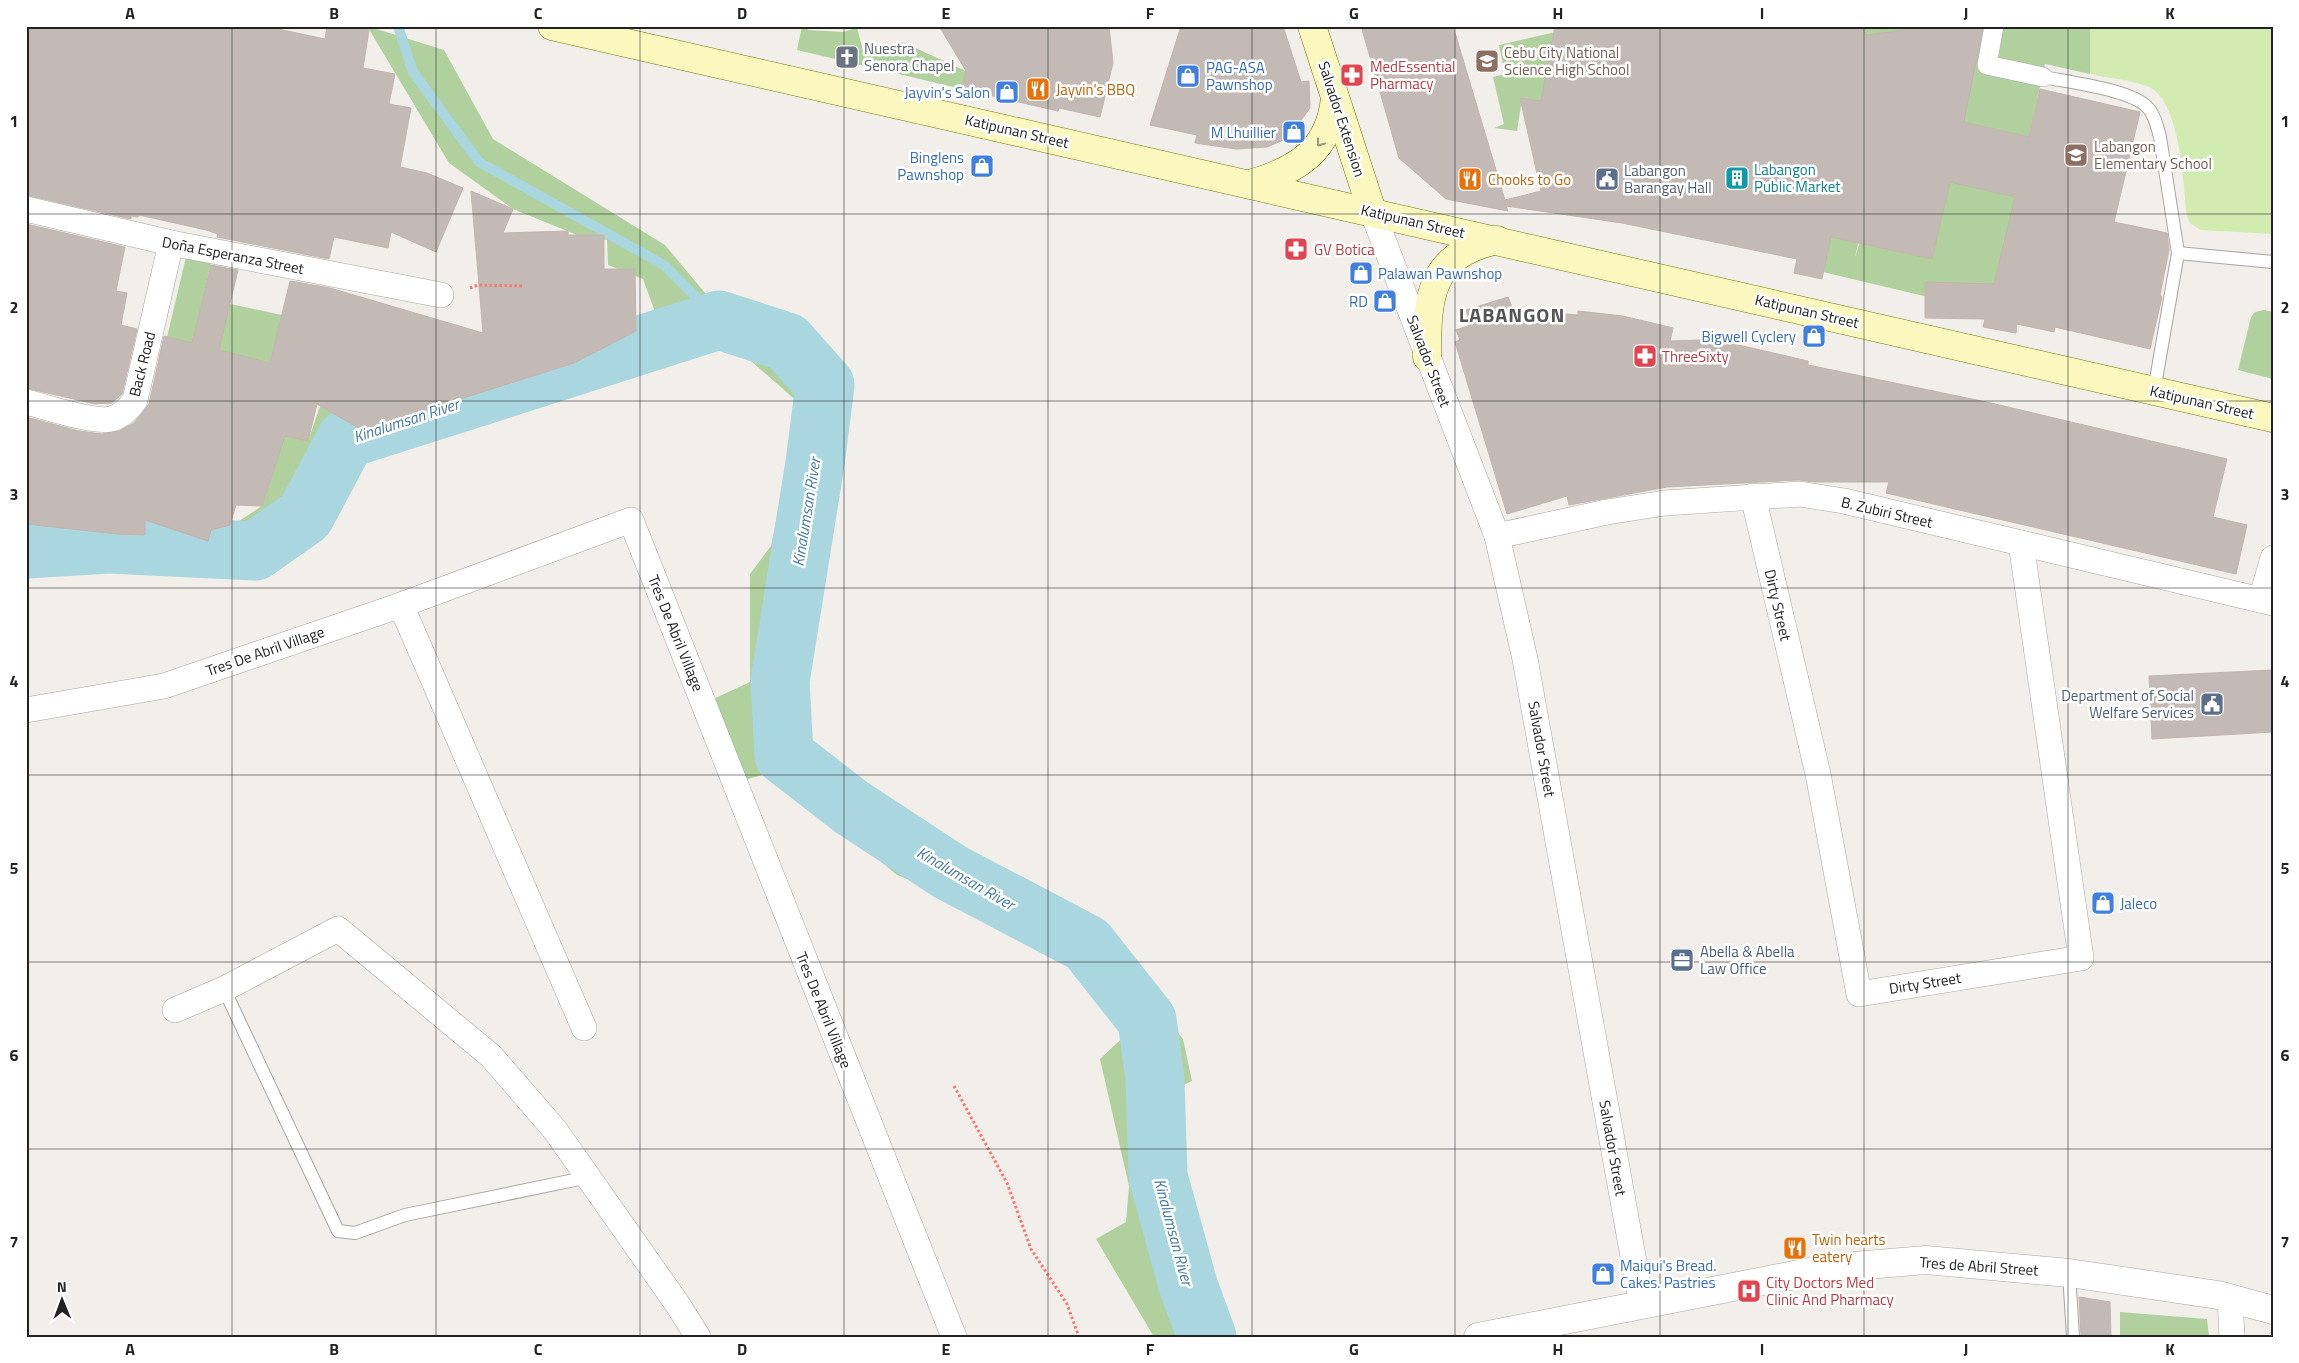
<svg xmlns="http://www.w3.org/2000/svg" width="2299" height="1363" font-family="'Titillium Web',sans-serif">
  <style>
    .grass { fill: #d1ebb0 }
    .forest { fill: #b0d19e }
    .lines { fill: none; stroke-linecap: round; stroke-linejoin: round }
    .stream { stroke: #aad6df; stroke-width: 10 }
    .river { stroke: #aad6df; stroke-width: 59 }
    .building { fill: #c3bab5; stroke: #c4b4ab }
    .service-casing { stroke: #a6a6a6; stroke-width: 14 }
    .pedestrian-casing { stroke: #a6a6a6; stroke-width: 20 }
    .minor-casing { stroke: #a6a6a6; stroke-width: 26 }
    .tertiary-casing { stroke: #a6a6a6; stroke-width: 29 }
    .secondary-casing { stroke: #777c06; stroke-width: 29 }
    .path { stroke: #f97773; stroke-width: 3; stroke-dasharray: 2.5 2.5; stroke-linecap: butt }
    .service { stroke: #fff; stroke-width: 12 }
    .pedestrian { stroke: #fff; stroke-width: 19 }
    .minor { stroke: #fff; stroke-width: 25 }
    .tertiary { stroke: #fff; stroke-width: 28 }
    .secondary { stroke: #faf8bf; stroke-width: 28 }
    .oneway { stroke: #999878 }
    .grid { fill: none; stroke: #222; stroke-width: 1; stroke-opacity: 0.55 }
    .labels { text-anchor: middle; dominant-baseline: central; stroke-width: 5; stroke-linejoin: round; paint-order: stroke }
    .worship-label { font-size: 15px; fill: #5b616d; stroke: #fff; text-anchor: start }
    .education-label { font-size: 15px; fill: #785e54; stroke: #fff; text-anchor: start }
    .health-label { font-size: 15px; fill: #be3a42; stroke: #fff; text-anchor: start }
    .shop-label { font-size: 15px; fill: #366cbe; stroke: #fff; text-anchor: end }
    .food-label { font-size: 15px; fill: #c56008; stroke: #fff; text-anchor: start }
    .street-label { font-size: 15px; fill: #222; stroke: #fff }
    .culture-label { font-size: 15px; fill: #0d838f; stroke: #fff; text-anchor: start }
    .service-label { font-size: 15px; fill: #4e5e75; stroke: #fff; text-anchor: start }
    .water-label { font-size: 16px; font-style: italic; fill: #477ba2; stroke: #fff }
    .district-label { font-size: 20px; font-weight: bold; letter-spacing: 1px; fill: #555; stroke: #fff }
    .neatline { fill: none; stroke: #222; stroke-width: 2 }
    .grid-label { font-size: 16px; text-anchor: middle; font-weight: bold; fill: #222 }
  </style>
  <rect width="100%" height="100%" fill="#f2eee9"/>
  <path class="grass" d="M2090 26H2273V234L2201 230 2191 224 2187 217C2183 184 2181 99 2147 86 2129 80 2109 78 2090 74Z"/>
  <g class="forest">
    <path d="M367 26 444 50 493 139 665 245 720 311 788 334 828 379 849 382 829 557 799 587 788 673 795 734 821 773 987 880 1115 938 1159 1010 1183 1039 1192 1081 1170 1091V1189L1214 1337H1154L1096 1239 1126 1222 1129 1186 1100 1059 1133 1028 1084 962 1000 915 897 875 773 772 744 780 709 701 750 682V574L771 546 800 404 726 339 673 356 667 345 374 434 338 503 306 544 221 568 186 561 119 553 26 554V524L118 535 208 541 262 506 274 470 235 424 308 441 320 406 362 430 574 363 636 331 665 339 643 279 608 265 607 240 577 235 513 209 449 163Z"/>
    <path d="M802 26H808V30L843 32 857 28 864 54 902 42 966 71 962 89 797 50Z"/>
    <path d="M1581 26H1908L1855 257 1860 243 1932 259 1983 26H2090V74L2045 64 2029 137 1973 124 1960 184 2015 197 2079 333 1823 272 1541 101 1522 99 1517 131 1494 128 1504 124 1493 77 1505 74 1499 45Z"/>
    <path d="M186 257 211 263 194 335 230 304 282 315 270 363 167 337Z"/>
    <path d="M2264 310 2273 312V379L2238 370 2251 317 2255 312Z"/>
    <path d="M2120 1312 2207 1319 2209 1337H2120Z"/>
  </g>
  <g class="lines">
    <path class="stream" d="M398 26 413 72 479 162 664 265 719 320"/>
    <path class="river" d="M26 549 109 544 255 551 305 516 346 439 719 320 787 342 825 385 815 463 780 681 784 755 851 807 950 872 1087 944 1147 1020 1155 1079 1158 1176 1188 1285 1207 1337"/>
  </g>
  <g class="building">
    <path d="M26 26H264L325 39 327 26H344L369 30 363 68 395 74 389 104 411 108 400 167 427 173 463 188 436 252 391 232 388 248 334 237 329 259 217 237 218 234 206 230 139 215 138 217 131 216V219L26 195Z"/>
    <path d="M939 26H1109L1113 63 1100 117 1059 108 1058 111 962 89 966 71Z"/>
    <path d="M1181 26H1283L1301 82 1309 81 1310 108 1288 138 1267 147 1236 149 1195 143 1197 135 1150 125Z"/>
    <path d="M1361 26H1453L1505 200 1541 191 1520 98 1541 101 1555 26H1864L1865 35 1907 30 1908 26H1983L1964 122 2029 137 2040 89 2140 112 2114 222 2167 233 2169 250 2160 295 2162 297 2150 349 2055 327 2054 332 2017 324 2016 333 1983 327 1985 319 1925 318V282L1994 284 2015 197 1950 182 1932 259 1831 237 1822 279 1794 273 1797 259 1622 223 1506 206 1508 211 1446 199 1399 158Z"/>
    <path d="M471 191 513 209 503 233 568 231V235H604V269H635L636 331 574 363 362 430 317 404 308 441 285 436 262 506 236 505 230 525 211 530 208 541 145 520V535L118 534 26 524V417L79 431 102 434 119 431 134 423 149 404 164 336 192 343 211 265 238 270 219 350 270 363 290 281 330 288 483 333Z"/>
    <path d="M26 224 125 247 116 291 127 293 121 325 137 329 122 394 112 403 95 404 26 388Z"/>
    <path d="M1508 297 1513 310 1578 315V311L1623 316 1673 328 1670 341 1730 339V343L1808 361V365L1991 403 2227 459 2213 517 2247 525 2236 574 1886 493 1889 482H1815L1799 480 1667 487 1569 505 1567 496 1507 514 1455 342 1460 340 1456 330 1471 325 1466 310Z"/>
    <path d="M2273 670V732L2152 739 2149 676Z"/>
    <path d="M2079 1297 2110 1302 2111 1337H2081Z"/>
  </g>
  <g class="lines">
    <g class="service-casing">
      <g id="service">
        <path d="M2043 77C2068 82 2126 89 2145 105 2154 112 2157 126 2160 137L2178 253 2154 391"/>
        <path d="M2178 253 2273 262"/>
        <path d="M224 989 338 1231 355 1233 405 1215 589 1177"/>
        <path d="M2069 1273 2073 1337"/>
      </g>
    </g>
    <g class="pedestrian-casing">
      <path id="pedestrian" d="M1994 26 1987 65 2043 77"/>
    </g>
    <g class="minor-casing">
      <g id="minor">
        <path d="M26 209 171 243 441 295"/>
        <path d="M1372 211 1497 536 1525 659 1642 1306"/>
        <path d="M26 402C47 407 93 423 111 419 122 416 129 409 135 400L171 243"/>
        <path d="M1753 496 1818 774 1859 994 2081 958 2021 543"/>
        <path d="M1497 536 1607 512 1665 503 1800 494 1844 501 2273 603"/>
        <path d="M2261 600 2273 558"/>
        <path d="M401 605 584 1028"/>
        <path d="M26 710 164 686 401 605 631 520 954 1337"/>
        <path d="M175 1010 224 989 338 929 491 1056 555 1130 678 1305 698 1337"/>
        <path d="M2230 1299 2232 1337"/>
      </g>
    </g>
    <g class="tertiary-casing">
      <path id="tertiary" d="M1478 1337 1830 1268 1926 1260 2069 1273 2218 1295 2273 1310"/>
    </g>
    <g class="secondary-casing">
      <g id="secondary">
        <path d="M552 26 2273 418"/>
        <path d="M1312 26 1372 211"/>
        <path d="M1249 184C1297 171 1330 150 1335 98"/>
        <path d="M1427 357C1427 297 1429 255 1497 240"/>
      </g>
    </g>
    <g class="path">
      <path d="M470 288 478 285 524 286"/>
      <path d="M954 1086 1007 1183 1031 1249 1067 1304 1079 1337"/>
    </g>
    <use href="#service" class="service"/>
    <use href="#pedestrian" class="pedestrian"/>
    <use href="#minor" class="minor"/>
    <use href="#tertiary" class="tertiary"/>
    <use href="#secondary" class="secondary"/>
  </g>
  <defs><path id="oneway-chevron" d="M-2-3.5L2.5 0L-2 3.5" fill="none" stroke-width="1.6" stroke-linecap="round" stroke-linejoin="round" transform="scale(1.25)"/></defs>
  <use class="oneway" href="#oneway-chevron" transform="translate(1320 143) rotate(126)"/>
  <path class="grid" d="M232 26V1337M436 26V1337M640 26V1337M844 26V1337M1048 26V1337M1252 26V1337M1455 26V1337M1660 26V1337M1864 26V1337M2068 26V1337M26 214H2273M26 401H2273M26 588H2273M26 775H2273M26 962H2273M26 1149H2273"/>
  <defs>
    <g id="church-square" transform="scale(1.25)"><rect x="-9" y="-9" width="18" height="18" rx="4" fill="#6b7280" stroke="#fff"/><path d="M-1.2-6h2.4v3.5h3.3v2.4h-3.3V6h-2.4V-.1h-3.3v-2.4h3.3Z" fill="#fff"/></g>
    <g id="school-square" transform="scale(1.25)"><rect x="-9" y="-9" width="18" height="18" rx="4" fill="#8d6e63" stroke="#fff"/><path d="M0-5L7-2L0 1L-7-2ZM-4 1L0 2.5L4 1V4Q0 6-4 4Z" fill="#fff"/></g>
    <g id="pharmacy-square" transform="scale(1.25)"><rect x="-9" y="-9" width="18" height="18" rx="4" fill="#e0444e" stroke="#fff"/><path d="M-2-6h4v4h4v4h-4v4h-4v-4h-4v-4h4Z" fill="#fff"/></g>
    <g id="shop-square" transform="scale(1.25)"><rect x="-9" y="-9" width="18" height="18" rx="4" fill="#3f7fe0" stroke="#fff"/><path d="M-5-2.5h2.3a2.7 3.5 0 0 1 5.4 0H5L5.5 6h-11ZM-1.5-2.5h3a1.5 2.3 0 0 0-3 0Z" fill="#fff"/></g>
    <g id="restaurant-square" transform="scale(1.25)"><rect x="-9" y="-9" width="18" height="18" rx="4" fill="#e8710a" stroke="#fff"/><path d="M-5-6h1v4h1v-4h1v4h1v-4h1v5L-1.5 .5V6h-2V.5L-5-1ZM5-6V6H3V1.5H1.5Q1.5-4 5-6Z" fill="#fff"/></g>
    <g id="building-square" transform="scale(1.25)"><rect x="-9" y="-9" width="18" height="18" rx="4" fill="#0f9aa8" stroke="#fff"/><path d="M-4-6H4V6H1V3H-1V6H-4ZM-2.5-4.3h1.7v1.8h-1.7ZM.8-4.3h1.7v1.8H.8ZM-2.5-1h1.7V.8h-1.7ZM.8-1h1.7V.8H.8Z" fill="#fff"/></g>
    <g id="civic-square" transform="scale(1.25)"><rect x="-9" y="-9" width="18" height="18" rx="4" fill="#5c6f8a" stroke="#fff"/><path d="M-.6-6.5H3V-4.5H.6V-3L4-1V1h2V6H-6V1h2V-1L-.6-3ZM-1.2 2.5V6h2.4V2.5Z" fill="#fff"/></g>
    <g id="office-square" transform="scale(1.25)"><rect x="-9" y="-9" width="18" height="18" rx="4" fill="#5c6f8a" stroke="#fff"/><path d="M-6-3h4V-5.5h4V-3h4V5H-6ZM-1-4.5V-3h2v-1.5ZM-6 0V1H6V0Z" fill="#fff"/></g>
    <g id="hospital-square" transform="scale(1.25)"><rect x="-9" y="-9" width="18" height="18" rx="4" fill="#e0444e" stroke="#fff"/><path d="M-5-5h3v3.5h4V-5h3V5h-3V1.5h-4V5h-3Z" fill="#fff"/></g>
  </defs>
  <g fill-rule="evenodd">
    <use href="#church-square" x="847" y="57"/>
    <use href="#school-square" x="1487" y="61"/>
    <use href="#pharmacy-square" x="1352" y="75"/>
    <use href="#shop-square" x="1188" y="76"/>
    <use href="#restaurant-square" x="1038" y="89"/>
    <use href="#shop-square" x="1007" y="92"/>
    <use href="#shop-square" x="1294" y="132"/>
    <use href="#school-square" x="2076" y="155"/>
    <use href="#shop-square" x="982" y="166"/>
    <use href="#building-square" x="1737" y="178"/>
    <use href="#restaurant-square" x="1470" y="179"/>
    <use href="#civic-square" x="1607" y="179"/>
    <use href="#pharmacy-square" x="1296" y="249"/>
    <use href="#shop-square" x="1361" y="273"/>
    <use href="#shop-square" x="1385" y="301"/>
    <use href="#shop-square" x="1814" y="336"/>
    <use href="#pharmacy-square" x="1645" y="356"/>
    <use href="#civic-square" x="2212" y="704"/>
    <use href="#shop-square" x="2103" y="903"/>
    <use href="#office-square" x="1682" y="960"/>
    <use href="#restaurant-square" x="1795" y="1248"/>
    <use href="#shop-square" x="1603" y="1274"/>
    <use href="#hospital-square" x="1749" y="1291"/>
  </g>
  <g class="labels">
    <g class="worship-label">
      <text x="864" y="48">Nuestra<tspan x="864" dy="17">Senora Chapel</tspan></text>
    </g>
    <g class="education-label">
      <text x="1504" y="52">Cebu City National<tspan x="1504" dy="17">Science High School</tspan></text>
      <text x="2094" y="146">Labangon<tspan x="2094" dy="17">Elementary School</tspan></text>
    </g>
    <g class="health-label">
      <text x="1370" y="66">MedEssential<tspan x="1370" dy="17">Pharmacy</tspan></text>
      <text x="1314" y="249">GV Botica</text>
      <text x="1662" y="356">ThreeSixty</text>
      <text x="1766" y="1282">City Doctors Med<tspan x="1766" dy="17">Clinic And Pharmacy</tspan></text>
    </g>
    <g class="shop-label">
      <text x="1206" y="67" text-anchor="start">PAG-ASA<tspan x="1206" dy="17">Pawnshop</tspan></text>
      <text x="990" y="92">Jayvin's Salon</text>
      <text x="1276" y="132">M Lhuillier</text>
      <text x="964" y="157">Binglens<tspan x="964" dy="17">Pawnshop</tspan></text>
      <text x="1378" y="273" text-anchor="start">Palawan Pawnshop</text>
      <text x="1368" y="301">RD</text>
      <text x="1796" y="336">Bigwell Cyclery</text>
      <text x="2120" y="903" text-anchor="start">Jaleco</text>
      <text x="1620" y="1265" text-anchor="start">Maiqui's Bread.<tspan x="1620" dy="17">Cakes. Pastries</tspan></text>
    </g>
    <g class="food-label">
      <text x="1056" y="89">Jayvin's BBQ</text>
      <text x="1488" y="179">Chooks to Go</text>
      <text x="1812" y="1239">Twin hearts<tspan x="1812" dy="17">eatery</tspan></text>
    </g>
    <g class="street-label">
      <text transform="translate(1342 119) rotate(72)">Salvador Extension</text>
      <text transform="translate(1017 131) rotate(13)">Katipunan Street</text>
      <text transform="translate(1413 221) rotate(13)">Katipunan Street</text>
      <text transform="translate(233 255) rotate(11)">Doña Esperanza Street</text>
      <text transform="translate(1807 311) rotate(13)">Katipunan Street</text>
      <text transform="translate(1429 361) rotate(69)">Salvador Street</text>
      <text transform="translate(142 364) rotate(-76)">Back Road</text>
      <text transform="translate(2202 402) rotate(13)">Katipunan Street</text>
      <text transform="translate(1887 512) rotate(13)">B. Zubiri Street</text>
      <text transform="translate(1778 605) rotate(77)">Dirty Street</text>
      <text transform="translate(676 633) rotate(68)">Tres De Abril Village</text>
      <text transform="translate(265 651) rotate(-19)">Tres De Abril Village</text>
      <text transform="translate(1542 749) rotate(80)">Salvador Street</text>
      <text transform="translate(1925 983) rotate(-9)">Dirty Street</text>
      <text transform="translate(824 1010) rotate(68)">Tres De Abril Village</text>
      <text transform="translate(1613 1148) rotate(80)">Salvador Street</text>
      <text transform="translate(1979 1266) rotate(4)">Tres de Abril Street</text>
    </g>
    <g class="culture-label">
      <text x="1754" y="169">Labangon<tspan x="1754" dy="17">Public Market</tspan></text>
    </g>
    <g class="service-label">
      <text x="1624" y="170">Labangon<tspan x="1624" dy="17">Barangay Hall</tspan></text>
      <text x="2194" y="695" text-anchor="end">Department of Social<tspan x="2194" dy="17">Welfare Services</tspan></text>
      <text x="1700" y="951">Abella &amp; Abella<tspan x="1700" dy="17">Law Office</tspan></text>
    </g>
    <g class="water-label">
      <text transform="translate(406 420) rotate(-18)">Kinalumsan River</text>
      <text transform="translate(806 512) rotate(-81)">Kinalumsan River</text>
      <text transform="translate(966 878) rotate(30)">Kinalumsan River</text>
      <text transform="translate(1174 1232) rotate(75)">Kinalumsan River</text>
    </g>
    <g class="district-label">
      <text x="1512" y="314">LABANGON</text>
    </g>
  </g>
  <rect width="2299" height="1363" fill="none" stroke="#ffffff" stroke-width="55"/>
  <g transform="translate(62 1300) rotate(359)" stroke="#ffffff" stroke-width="4" paint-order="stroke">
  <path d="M0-4L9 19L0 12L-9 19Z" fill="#222222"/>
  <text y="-8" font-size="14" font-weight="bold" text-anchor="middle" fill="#222222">N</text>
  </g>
  <rect x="28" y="28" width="2244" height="1308" class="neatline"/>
  <g class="grid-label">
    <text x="130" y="19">A</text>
    <text x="334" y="19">B</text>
    <text x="538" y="19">C</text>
    <text x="742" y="19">D</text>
    <text x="946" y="19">E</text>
    <text x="1150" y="19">F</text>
    <text x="1354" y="19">G</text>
    <text x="1558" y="19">H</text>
    <text x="1762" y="19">I</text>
    <text x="1966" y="19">J</text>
    <text x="2170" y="19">K</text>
    <text x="14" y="127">1</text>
    <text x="2285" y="127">1</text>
    <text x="14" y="313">2</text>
    <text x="2285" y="313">2</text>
    <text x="14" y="500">3</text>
    <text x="2285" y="500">3</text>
    <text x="14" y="687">4</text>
    <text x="2285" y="687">4</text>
    <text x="14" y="874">5</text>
    <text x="2285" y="874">5</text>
    <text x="14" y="1061">6</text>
    <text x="2285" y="1061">6</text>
    <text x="14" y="1248">7</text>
    <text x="2285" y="1248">7</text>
    <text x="130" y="1355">A</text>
    <text x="334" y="1355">B</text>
    <text x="538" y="1355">C</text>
    <text x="742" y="1355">D</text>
    <text x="946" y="1355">E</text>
    <text x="1150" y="1355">F</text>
    <text x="1354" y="1355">G</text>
    <text x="1558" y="1355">H</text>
    <text x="1762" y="1355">I</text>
    <text x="1966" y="1355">J</text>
    <text x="2170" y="1355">K</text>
  </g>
</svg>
